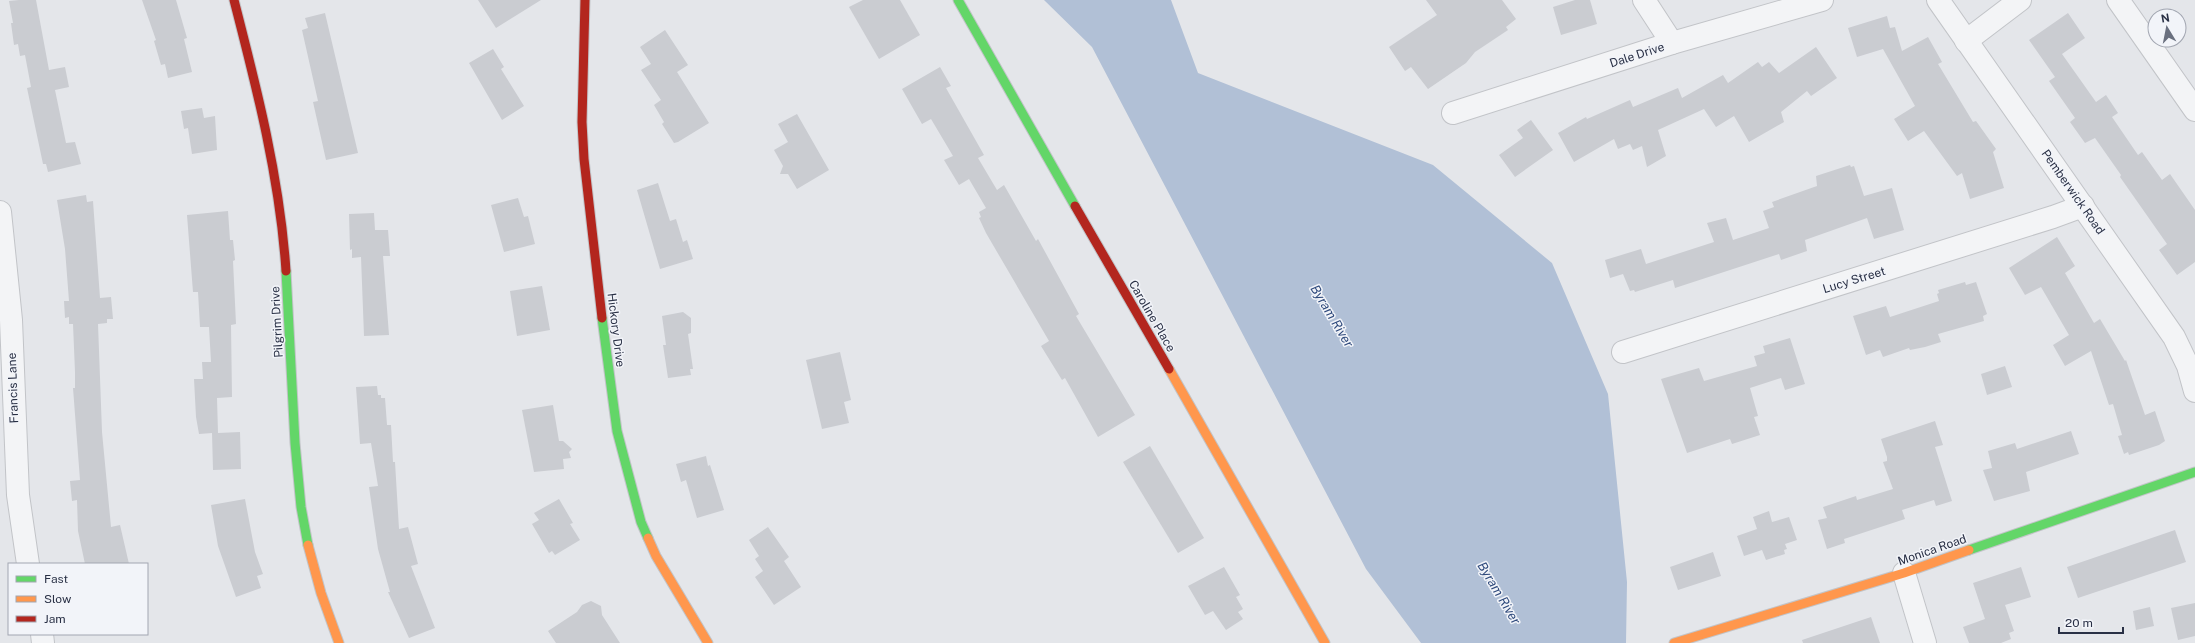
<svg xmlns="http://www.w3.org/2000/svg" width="2195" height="643" font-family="'Public Sans',sans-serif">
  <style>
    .water { fill: #b1c0d6 }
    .building { fill: #caccd1 }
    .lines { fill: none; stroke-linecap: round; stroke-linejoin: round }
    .street-casing { stroke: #c2c4c8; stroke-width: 24 }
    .fast-casing { stroke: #c2c4c8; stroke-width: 11 }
    .slow-casing { stroke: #c2c4c8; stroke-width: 11 }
    .jam-casing { stroke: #c2c4c8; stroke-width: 11 }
    .street { stroke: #f3f4f6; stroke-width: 22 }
    .fast { stroke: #63d668; stroke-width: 9 }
    .slow { stroke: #ff974d; stroke-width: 9 }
    .jam { stroke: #b3261e; stroke-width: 9 }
    .labels { text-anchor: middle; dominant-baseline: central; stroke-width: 3; stroke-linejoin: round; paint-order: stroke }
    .street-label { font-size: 12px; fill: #293045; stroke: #f2f4f9 }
    .water-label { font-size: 13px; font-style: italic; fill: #2f4a7c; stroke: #f2f4f9 }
  </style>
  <rect width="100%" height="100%" fill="#e4e6ea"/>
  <path class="water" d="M1044 0H1171L1198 73 1433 165 1552 263 1608 394 1627 582 1626 643H1421L1366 569 1092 47Z"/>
  <g class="building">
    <path d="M19 0H36L49 70 65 67 69 87 55 90 66 143 75 142 81 164 48 172 46 164H43L27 88 31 87 25 55 20 56 18 44 14 45 11 23H13L9 1Z"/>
    <path d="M142 0H176L187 38 184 39 192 72 168 78 165 64 161 65 154 41 156 40Z"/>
    <path d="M478 0H541L496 28Z"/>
    <path d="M863 0H900L920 35 879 59 849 7Z"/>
    <path d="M1426 0H1502L1516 19 1506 27 1508 30 1475 52 1466 63 1428 89 1411 67 1405 71 1389 47 1437 15Z"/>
    <path d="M1575 0H1590L1597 24 1561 35 1553 7Z"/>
    <path d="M325 13 358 153 326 160 313 102 318 101 302 30 308 28 305 18Z"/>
    <path d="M2068 13 2085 38 2062 54 2096 102 2106 95 2118 113 2112 117 2138 155 2142 152 2162 180 2170 174 2195 210V262L2177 275 2159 250 2167 244 2120 177 2121 175 2095 138 2085 143 2070 122 2075 118 2049 81 2055 77 2029 40Z"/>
    <path d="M1887 16 1890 28 1895 27 1902 51 1928 37 1942 62 1938 64 1973 122 1976 121 1996 149 1993 152 2004 188 1970 199 1962 173 1957 176 1924 131 1908 141 1894 119 1915 106 1883 49 1857 57 1848 28Z"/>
    <path d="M665 30 688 65 677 72 709 123 678 142 674 143 662 124 664 122 654 105 661 100 641 70 651 64 640 47Z"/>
    <path d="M1816 47 1837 78 1811 96 1807 91 1781 112 1784 122 1749 142 1734 116 1716 127 1704 109 1658 130 1666 156 1647 167 1642 146 1633 150 1630 144 1618 149 1614 139 1574 162 1558 133 1586 117 1587 119 1630 100 1633 107 1678 88 1682 98 1723 75 1728 83 1758 62 1762 67 1769 62 1779 73Z"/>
    <path d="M493 49 504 67 501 69 524 106 502 120 469 63Z"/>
    <path d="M940 67 951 86 946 88 984 155 978 158 997 190 1004 185 1036 241 1038 239 1079 314 1076 316 1135 415 1098 437 1065 378 1062 380 1041 346 1049 341 986 233 979 218 981 217 979 212 986 208 969 179 959 185 944 160 953 156 931 119 922 124 902 89Z"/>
    <path d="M202 108 204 118 215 116 217 150 192 154 188 128 184 129 181 111Z"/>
    <path d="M797 114 829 170 797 189 788 174H780L783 166 774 150 788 142 778 124Z"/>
    <path d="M1531 120 1553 150 1515 177 1499 155 1523 138 1517 130Z"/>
    <path d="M1850 165 1851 167 1854 166 1864 196 1892 188 1904 230 1874 239 1867 218 1805 240 1807 251 1781 260 1779 254 1675 288 1673 280 1635 292 1634 290 1630 291 1623 274 1610 278 1605 260 1641 249 1646 264 1714 242 1707 223 1726 218 1733 240 1769 228 1763 211 1774 207 1772 202 1817 186 1816 176Z"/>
    <path d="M658 183 670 221 676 219 683 242 687 240 693 259 660 269 637 190Z"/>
    <path d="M86 195 87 202 93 201 100 298 111 297 113 319H107V323L98 324 102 432 111 527 120 525 129 564H85L78 531 77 500 72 501 70 481 80 480 73 388H75V372L73 324H69V317L65 318 64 301H69L65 249 57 200Z"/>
    <path d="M518 198 524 217 528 216 535 244 504 252 491 205Z"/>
    <path d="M228 211 230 240H233L235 260 233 261 236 324 231 325 232 397 217 398 218 433 240 432 241 469 213 470 212 433 199 434 196 417 194 379H203L202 362H211L209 327H200L198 292H193L187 215Z"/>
    <path d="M374 213 375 230H388L390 256H383L389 335 364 336 361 257 352 258V249L350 250 349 214Z"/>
    <path d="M2057 237 2075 266 2065 273 2094 323 2100 319 2125 361 2126 360 2145 415 2155 411 2165 441 2159 445 2129 455 2128 452 2124 454 2118 436 2122 435 2113 404 2109 405 2091 351 2065 366 2053 345 2069 335 2041 287 2025 295 2009 268Z"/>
    <path d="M1965 282 1966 285 1976 282 1987 314 1983 316 1984 321 1938 334 1941 342 1925 347 1910 350 1909 348 1883 357 1880 350 1866 355 1853 316 1886 306 1890 317 1939 301 1937 294 1939 293 1938 290Z"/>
    <path d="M542 286 550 330 517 336 510 291Z"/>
    <path d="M683 312 691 318V333L688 334 693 369H690L691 375 668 378 663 345H666L662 316Z"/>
    <path d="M1790 338 1805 384 1785 390 1781 378 1750 388 1758 416 1754 417 1760 435 1732 444 1730 439 1687 453 1661 379 1699 368 1704 381 1757 366 1754 356 1765 353 1763 346Z"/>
    <path d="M840 352 851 400 844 402 849 423 822 429 806 360Z"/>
    <path d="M2005 366 2012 387 1987 395 1981 374Z"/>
    <path d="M377 386 378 395H381V398H385L387 425H391L393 462H395L399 529 408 527 418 564 411 566 435 628 409 638 388 592H390L378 549 369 487 378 486 371 443 360 444 356 387Z"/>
    <path d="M553 405 559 441H563L572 449 569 452 571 458 563 459 564 469 534 472 522 410Z"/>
    <path d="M1935 421 1943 445 1935 447 1952 501 1936 506 1934 500 1902 510 1905 519 1844 539 1845 543 1827 549 1818 520 1827 518 1823 507 1856 496 1857 500 1893 489 1883 462 1887 461V457L1881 439Z"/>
    <path d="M2071 431 2079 454 2026 472 2030 491 1994 501 1983 470 1992 468 1988 451 2015 443 2017 449Z"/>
    <path d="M1150 446 1204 538 1178 553 1123 462Z"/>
    <path d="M706 456 708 466 710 465 724 510 697 518 686 480 681 482 676 464Z"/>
    <path d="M245 499 255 552 263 574 257 576 261 588 236 597 218 546 211 505Z"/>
    <path d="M559 499 573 523 570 524 580 540 555 555 552 551 549 553 532 524 539 520 534 513Z"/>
    <path d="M1769 511 1772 522 1789 517 1797 540 1785 544 1787 549 1784 550 1785 554 1766 560 1762 550 1744 556 1737 536 1757 529 1753 517Z"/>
    <path d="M768 527 789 557 784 561 801 587 774 605 755 577 763 571 755 559 759 556 749 540Z"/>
    <path d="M2175 530 2186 562 2078 598 2067 567Z"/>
    <path d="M1713 552 1721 576 1678 590 1670 567Z"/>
    <path d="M1224 567 1240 595 1236 597 1243 609 1238 612 1243 619 1226 630 1213 611 1205 615 1188 586Z"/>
    <path d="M2021 567 2031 597 2005 605 2014 631 2009 633 2011 639 2001 643H1969L1963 627 1985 619 1973 583Z"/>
    <path d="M591 601 601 606 602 615 620 643H556L548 631 577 612 582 605Z"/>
    <path d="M2195 603V636L2178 640 2171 608Z"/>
    <path d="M2150 607 2154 626 2136 630 2133 611Z"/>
    <path d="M1871 617 1880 643H1803L1802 640Z"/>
  </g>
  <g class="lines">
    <g class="street-casing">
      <g id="street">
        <path d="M1644 0 1672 43"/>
        <path d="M1938 0 2174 337 2188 366 2195 391"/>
        <path d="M2118 0 2195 110"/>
        <path d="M1966 41 2020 0"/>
        <path d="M1453 113 1672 43 1822 0"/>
        <path d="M0 212 11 320 18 495 28 564"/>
        <path d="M1623 352 2053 217 2083 206"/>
        <path d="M1904 573 1925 643"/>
        <path d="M42 634 43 643"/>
      </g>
    </g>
    <g class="fast-casing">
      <g id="fast">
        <path d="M958 0 1075 206"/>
        <path d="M286 271 295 443 301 507 308 545"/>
        <path d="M602 318 617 431 641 522 648 538"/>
        <path d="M1969 550 2195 472"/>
      </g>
    </g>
    <g class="slow-casing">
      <g id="slow">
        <path d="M1169 369 1325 643"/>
        <path d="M648 538 656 556 708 643"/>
        <path d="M308 545 321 593 339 643"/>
        <path d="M1674 643 1904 573 1969 550"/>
      </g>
    </g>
    <g class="jam-casing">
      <g id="jam">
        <path d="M234 0C257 89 280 179 286 271"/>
        <path d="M585 0 582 122 584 159 602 318"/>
        <path d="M1075 206 1169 369"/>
      </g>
    </g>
    <use href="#street" class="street"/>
    <use href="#fast" class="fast"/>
    <use href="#slow" class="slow"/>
    <use href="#jam" class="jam"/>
  </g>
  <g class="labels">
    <g class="street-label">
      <text transform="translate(1637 55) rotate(-18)">Dale Drive</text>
      <text transform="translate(2073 192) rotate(55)">Pemberwick Road</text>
      <text transform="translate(1854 280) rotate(-17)">Lucy Street</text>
      <text transform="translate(1152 316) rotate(60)">Caroline Place</text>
      <text transform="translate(277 322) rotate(-93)">Pilgrim Drive</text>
      <text transform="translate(616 330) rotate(83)">Hickory Drive</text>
      <text transform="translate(13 388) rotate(-92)">Francis Lane</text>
      <text transform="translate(1932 550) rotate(-19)">Monica Road</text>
    </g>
    <g class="water-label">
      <text transform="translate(1332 316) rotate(59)">Byram River</text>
      <text transform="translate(1499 593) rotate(59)">Byram River</text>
    </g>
  </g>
  <rect x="8" y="563" width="140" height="72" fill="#f2f4f9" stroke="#a2a6b1"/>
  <rect x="16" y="576" width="20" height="6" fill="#63d668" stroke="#a2a6b1"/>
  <text x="44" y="583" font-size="12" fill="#293045">Fast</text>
  <rect x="16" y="596" width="20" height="6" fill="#ff974d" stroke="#a2a6b1"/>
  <text x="44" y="603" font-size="12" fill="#293045">Slow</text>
  <rect x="16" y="616" width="20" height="6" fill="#b3261e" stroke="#a2a6b1"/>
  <text x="44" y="623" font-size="12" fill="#293045">Jam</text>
  <g transform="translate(2167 28) rotate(350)"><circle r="19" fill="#f2f4f9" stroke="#a2a6b1"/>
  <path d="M0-3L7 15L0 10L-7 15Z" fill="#6a707f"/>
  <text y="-6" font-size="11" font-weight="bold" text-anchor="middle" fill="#293045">N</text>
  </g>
  <path d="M2059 627v6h64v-6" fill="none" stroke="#293045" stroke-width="2"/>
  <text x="2065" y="627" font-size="12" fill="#293045" stroke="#f2f4f9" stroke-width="3" paint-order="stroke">20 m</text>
</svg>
